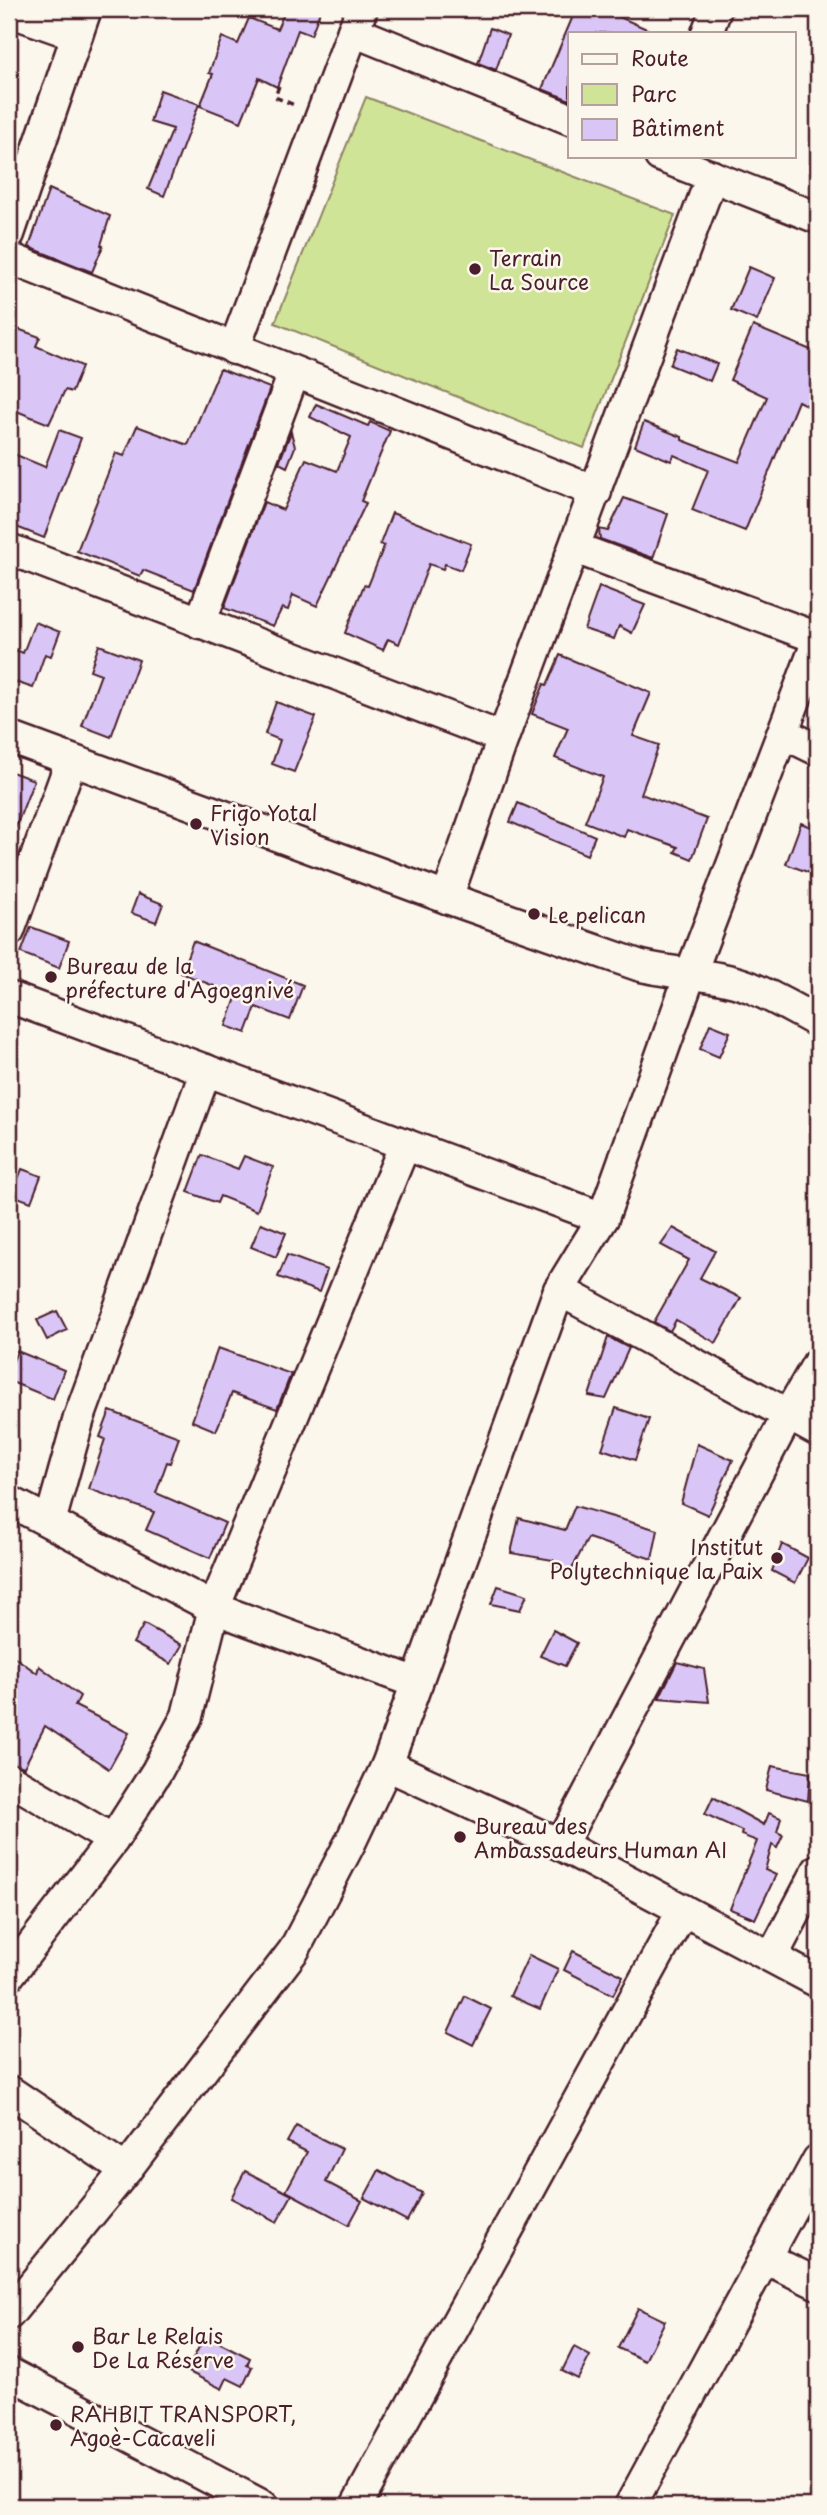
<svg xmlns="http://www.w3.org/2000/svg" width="827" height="2515" font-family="'Playpen Sans',sans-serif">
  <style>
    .green { fill: #d0e498; stroke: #8d8262; stroke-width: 2 }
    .building { fill: #d9c6f7; stroke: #4a1f2b; stroke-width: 2 }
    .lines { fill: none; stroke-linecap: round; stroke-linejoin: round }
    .minor-casing { stroke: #4a1f2b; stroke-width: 35 }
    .path { stroke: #4a1f2b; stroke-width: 3.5; stroke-dasharray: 7 5; stroke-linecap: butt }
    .minor { stroke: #fbf7ec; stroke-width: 30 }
    .poi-dot { fill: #4a1f2b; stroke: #fbf7ec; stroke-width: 2.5 }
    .labels { text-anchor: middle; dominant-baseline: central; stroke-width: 5; stroke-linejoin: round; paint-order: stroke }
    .poi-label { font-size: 21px; fill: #4a1f2b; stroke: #fbf7ec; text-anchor: start }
  </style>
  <rect width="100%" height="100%" fill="#fbf7ec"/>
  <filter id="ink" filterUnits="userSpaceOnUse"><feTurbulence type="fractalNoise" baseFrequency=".0143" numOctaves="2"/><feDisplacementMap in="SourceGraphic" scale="14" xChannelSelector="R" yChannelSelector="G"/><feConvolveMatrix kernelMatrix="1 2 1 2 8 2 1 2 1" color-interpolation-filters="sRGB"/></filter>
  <g filter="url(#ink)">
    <path class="green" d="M366 97 675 215 584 448 275 323Z"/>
    <g class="building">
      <path d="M286 9H321L311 35 298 30 277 87 259 78 241 122 200 106 213 74 209 73 222 37 238 44 249 18 277 29Z"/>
      <path d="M576 9H619L617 16 656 33H570V100L542 89Z"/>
      <path d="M490 28 508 35 496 70 478 63Z"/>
      <path d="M160 90 199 104 164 196 148 189 173 129 150 122Z"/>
      <path d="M49 189 110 216 101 245 103 246 92 272 29 247Z"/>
      <path d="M749 267 775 278 757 321 731 310Z"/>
      <path d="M753 326 818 353V411L798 401 745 531 692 510 708 470 674 455 671 461 635 446 644 422 682 437V440L739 462 767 397 730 380Z"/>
      <path d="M15 328 40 337 36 346 82 366 72 392 65 390 49 424 9 408V345Z"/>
      <path d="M677 348 717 364 710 381 670 365Z"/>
      <path d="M220 369 270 388 194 590 143 570 140 576 77 551 116 453 124 456 137 426 188 445Z"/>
      <path d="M316 404 368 426 370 422 390 431 361 501 366 503 317 606 293 595 288 610 282 608 273 626 224 608 264 502 283 510 306 459 337 471 351 437 310 417Z"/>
      <path d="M59 430 81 438 44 538 9 524V452L45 467Z"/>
      <path d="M291 432 295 447 287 467 279 463Z"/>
      <path d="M624 498 668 514 653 558 600 539 599 529 608 531Z"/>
      <path d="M392 513 471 544 461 570 445 564 443 569 429 564 399 644 388 639 383 650 345 633 364 585 368 586 384 546 380 544Z"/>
      <path d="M599 587 645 605 632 633 619 626 614 639 584 629Z"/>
      <path d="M35 622 60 632 51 656 45 654 33 688 9 680V671L16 650 23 653Z"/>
      <path d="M99 645 139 660 111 737 82 726 101 674 90 670Z"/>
      <path d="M560 655 651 693 633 736 659 745 641 794 707 819 692 859 675 852 678 847 627 829 624 837 585 822 603 777 555 758 568 728 532 714 544 684 547 685Z"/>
      <path d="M276 702 316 717 294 772 272 764 280 740 265 734Z"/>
      <path d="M9 771 34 780 10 842H9Z"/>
      <path d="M518 803 595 836 587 855 510 822Z"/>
      <path d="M801 823 818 830V876L786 864Z"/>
      <path d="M138 894 163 904 156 922 131 913Z"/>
      <path d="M31 927 69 941 59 968 21 953Z"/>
      <path d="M193 941 303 985 290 1020 256 1007 246 1033 226 1026 237 995 181 973Z"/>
      <path d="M710 1024 730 1032 719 1057 700 1049Z"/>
      <path d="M202 1155 238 1169 244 1156 273 1167 257 1211 220 1196 217 1203 188 1192Z"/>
      <path d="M22 1169 41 1176 31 1202 12 1195Z"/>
      <path d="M261 1223 286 1233 276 1257 251 1247Z"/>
      <path d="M673 1228 715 1251 700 1278 741 1298 716 1343 676 1320 670 1331 654 1322 689 1260 661 1245Z"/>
      <path d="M287 1255 327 1270 319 1292 278 1277Z"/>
      <path d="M57 1311 67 1330 47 1340 37 1320Z"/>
      <path d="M608 1337 629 1348 606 1399 589 1396Z"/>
      <path d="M218 1348 291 1374 277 1409 232 1393 216 1431 192 1421Z"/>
      <path d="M17 1351 64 1370 53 1399 9 1381V1371Z"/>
      <path d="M616 1408 649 1419 635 1460 602 1449Z"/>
      <path d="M110 1411 179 1437 170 1463 167 1462 156 1493 225 1523 210 1558 146 1530 154 1512 89 1489 105 1439 100 1437Z"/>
      <path d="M697 1444 733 1460 708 1515 681 1503Z"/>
      <path d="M575 1506 658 1530 652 1559 588 1538 571 1571 552 1564 553 1560 511 1553 519 1518 565 1530Z"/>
      <path d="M782 1544 808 1558 795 1583 772 1571Z"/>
      <path d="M498 1586 527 1595 520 1610 491 1604Z"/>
      <path d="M144 1624 182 1645 171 1664 133 1643Z"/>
      <path d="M553 1630 577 1643 565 1666 540 1656Z"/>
      <path d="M9 1653 37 1673 39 1666 80 1696 75 1706 129 1733 109 1769 45 1726 24 1767 9 1762Z"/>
      <path d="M677 1662 704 1669 709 1702 659 1698Z"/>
      <path d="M772 1766 810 1773 808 1801 766 1790Z"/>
      <path d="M713 1797 764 1825 769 1813 781 1818 777 1832 783 1835 777 1848 772 1845 765 1870 776 1875 755 1919 730 1909 757 1841 741 1835 742 1831 705 1814Z"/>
      <path d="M573 1951 623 1976 613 1995 564 1970Z"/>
      <path d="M529 1955 558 1969 540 2009 510 1996Z"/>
      <path d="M465 1996 491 2009 473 2045 448 2032Z"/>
      <path d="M296 2126 342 2149 326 2182 362 2201 349 2225 286 2191 307 2152 287 2142Z"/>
      <path d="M379 2170 422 2193 407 2221 364 2198Z"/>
      <path d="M245 2171 292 2195 277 2222 231 2198Z"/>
      <path d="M638 2308 665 2321 645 2361 618 2348Z"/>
      <path d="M205 2335 250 2358 247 2365 252 2367 243 2386 227 2378 222 2389 187 2371Z"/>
      <path d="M574 2347 590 2356 578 2379 562 2371Z"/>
    </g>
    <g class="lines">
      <g class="minor-casing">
        <g id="minor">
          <path d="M362 9 353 31 570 119"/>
          <path d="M9 11 77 35"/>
          <path d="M707 33 716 9"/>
          <path d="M660 156 818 218"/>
          <path d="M9 234 86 9"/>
          <path d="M9 258 596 492"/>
          <path d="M234 349 353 31"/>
          <path d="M575 548 818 638"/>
          <path d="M9 549 503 738"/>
          <path d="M200 623 294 373"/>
          <path d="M783 733 818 750"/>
          <path d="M9 737 447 898 638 965C675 975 715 973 750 987 773 997 796 1010 818 1022"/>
          <path d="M447 898 503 738 712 176"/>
          <path d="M9 931 71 761"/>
          <path d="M9 997 603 1218"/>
          <path d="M559 1290 818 1431"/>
          <path d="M9 1501 214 1608 417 1683"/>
          <path d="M50 1522 79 1418 206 1070"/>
          <path d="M387 1765 561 1845 818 1982"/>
          <path d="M9 1779 113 1840"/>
          <path d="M561 1845 788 1415 818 1363"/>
          <path d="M772 1957 818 1870"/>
          <path d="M9 1975 113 1840 157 1771 187 1716 214 1608 405 1144"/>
          <path d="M9 2091 126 2170"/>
          <path d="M765 2258 818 2284"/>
          <path d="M9 2314 126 2170 294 1950 350 1843 387 1765 559 1290 603 1218 690 975 818 640"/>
          <path d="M9 2373 263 2506"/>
          <path d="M356 2506 683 1910"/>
          <path d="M630 2506 818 2160"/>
        </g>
      </g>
      <path class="path" d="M279 86 275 97 297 106"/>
      <use href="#minor" class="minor"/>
    </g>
  </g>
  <g class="poi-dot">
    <circle cx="475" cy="269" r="7"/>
    <circle cx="196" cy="824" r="7"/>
    <circle cx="534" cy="914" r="7"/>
    <circle cx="51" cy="977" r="7"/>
    <circle cx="777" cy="1558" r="7"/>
    <circle cx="460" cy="1837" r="7"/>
    <circle cx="78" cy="2347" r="7"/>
    <circle cx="56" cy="2425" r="7"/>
  </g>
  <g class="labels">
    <g class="poi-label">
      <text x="489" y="257">Terrain<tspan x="489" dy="24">La Source</tspan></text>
      <text x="210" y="812">Frigo Yotal<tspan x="210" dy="24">Vision</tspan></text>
      <text x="548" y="914">Le pelican</text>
      <text x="65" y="965">Bureau de la<tspan x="65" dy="24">préfecture d'Agoegnivé</tspan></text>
      <text x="763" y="1546" text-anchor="end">Institut<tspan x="763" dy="24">Polytechnique la Paix</tspan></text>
      <text x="474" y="1825">Bureau des<tspan x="474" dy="24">Ambassadeurs Human AI</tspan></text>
      <text x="92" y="2335">Bar Le Relais<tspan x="92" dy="24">De La Réserve</tspan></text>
      <text x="70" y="2413">RAHBIT TRANSPORT,<tspan x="70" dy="24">Agoè-Cacaveli</tspan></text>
    </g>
  </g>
  <rect width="827" height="2515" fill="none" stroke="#fbf7ec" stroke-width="35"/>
  <rect x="18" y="18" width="792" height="2480" fill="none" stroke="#4a1f2b" stroke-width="2.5" filter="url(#ink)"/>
  <rect x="568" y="32" width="228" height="126" fill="#fbf7ec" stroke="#b4a19f" stroke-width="2"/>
  <rect x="582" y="54" width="35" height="10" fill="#fbf7ec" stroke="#b4a19f" stroke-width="2"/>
  <text x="631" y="66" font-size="21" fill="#4a1f2b">Route</text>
  <rect x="582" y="84" width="35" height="21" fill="#d0e498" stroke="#b4a19f" stroke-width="2"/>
  <text x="631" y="102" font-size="21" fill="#4a1f2b">Parc</text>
  <rect x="582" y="119" width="35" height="21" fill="#d9c6f7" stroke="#b4a19f" stroke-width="2"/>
  <text x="631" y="136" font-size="21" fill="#4a1f2b">Bâtiment</text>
</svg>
